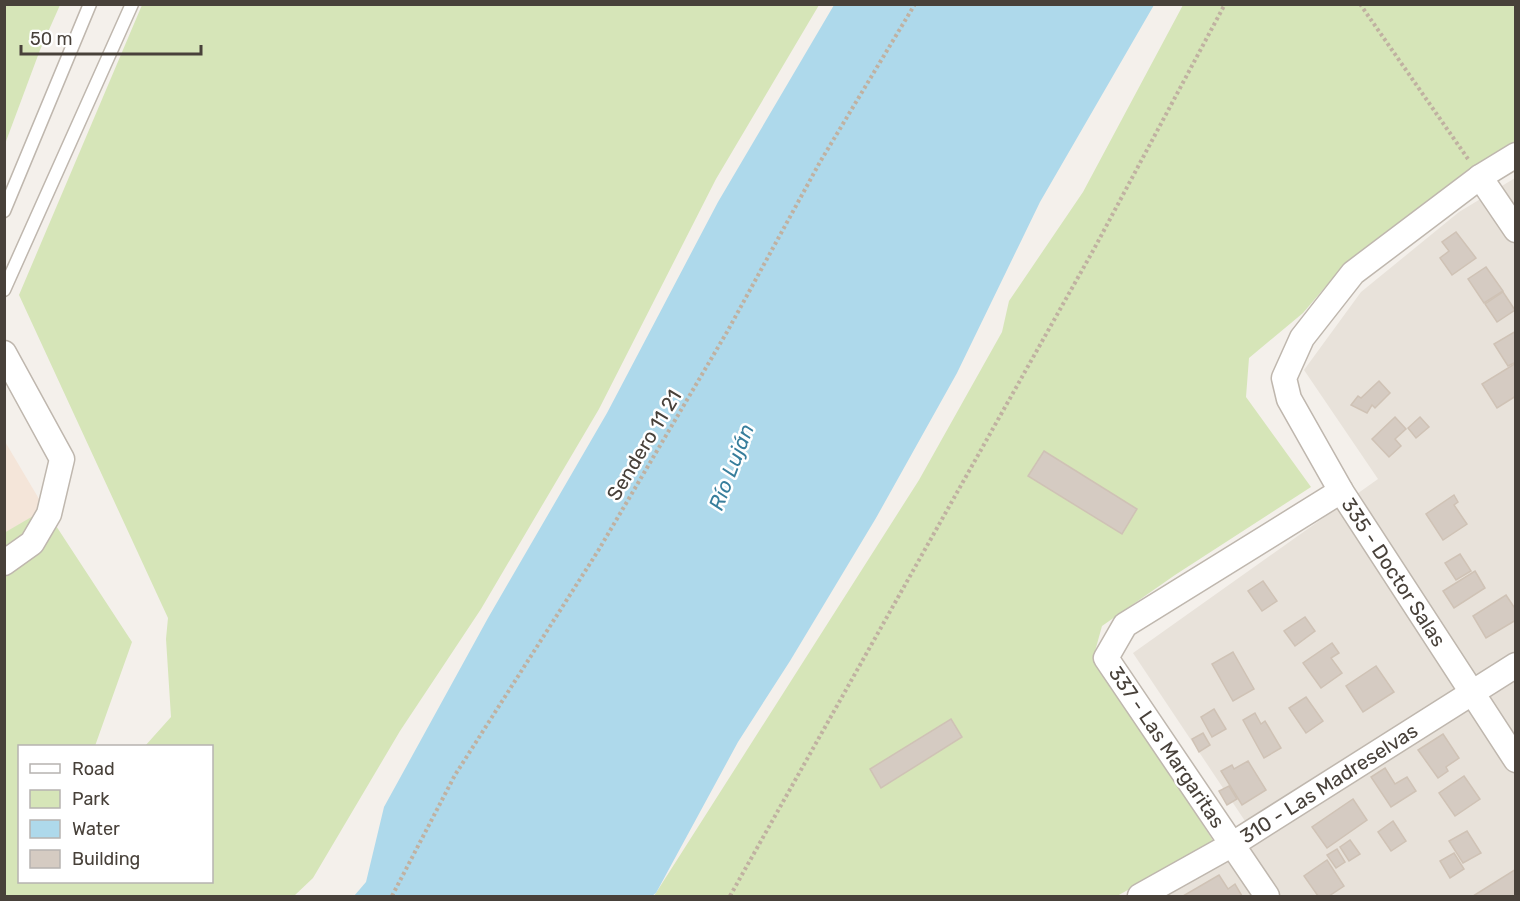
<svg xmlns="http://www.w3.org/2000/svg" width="1520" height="901" font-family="Rubik,sans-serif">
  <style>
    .residential { fill: #e8e2da }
    .commercial { fill: #f4e5d9 }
    .green { fill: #d6e5b8 }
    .water { fill: #aed9eb }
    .building { fill: #d5cbc2; stroke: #cfc2b5; stroke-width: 1.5 }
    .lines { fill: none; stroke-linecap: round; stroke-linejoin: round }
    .service-casing { stroke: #bfb7ae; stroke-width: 15 }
    .minor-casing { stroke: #bfb7ae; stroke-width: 27 }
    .path { stroke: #c0b1a1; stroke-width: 4; stroke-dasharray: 3 3; stroke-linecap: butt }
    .service { stroke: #fff; stroke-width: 12 }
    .minor { stroke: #fff; stroke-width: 24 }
    .labels { text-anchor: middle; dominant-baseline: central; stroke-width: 5; stroke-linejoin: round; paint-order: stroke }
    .street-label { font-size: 20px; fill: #48413a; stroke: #fff }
    .water-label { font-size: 21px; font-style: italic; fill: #377e9c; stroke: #fff }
  </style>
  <rect width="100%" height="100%" fill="#f4f0eb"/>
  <path class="residential" d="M1515 178V896H1167L1259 842 1133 653 1378 479 1304 370 1361 292 1459 212Z"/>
  <path class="commercial" d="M4 440 45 509 5 533H4Z"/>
  <g class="green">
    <path d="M5 4 60 5 40 50 5 144Z"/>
    <path d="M142 5H819L716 179 599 409 481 609 400 731 313 878 294 896H5L4 533 45 509 132 642 95 746H20V882H212V746H145L171 717 166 639 168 618 19 295Z"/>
    <path d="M1183 5H1515V149L1463 179 1344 265 1303 313 1249 358 1246 397 1311 487 1175 575 1102 626 1094 655 1214 842 1117 896H654L919 480 1002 332 1009 301 1083 192Z"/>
  </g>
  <path class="water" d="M834 5H1154L1040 202 957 373 876 518 790 661 738 742 656 893 652 896H354L366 882 384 807 488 618 607 413 718 202Z"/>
  <g class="building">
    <path d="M1456 232 1476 258 1452 275 1440 258 1449 251 1442 242Z"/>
    <path d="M1486 267 1503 291 1484 303 1468 279Z"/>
    <path d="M1503 292 1515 310 1497 322 1485 304Z"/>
    <path d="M1516 331V362L1508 366 1494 344Z"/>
    <path d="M1516 363V396L1497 408 1482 384Z"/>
    <path d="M1379 381 1390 393 1375 408 1372 405 1367 413 1351 405 1358 396 1361 398Z"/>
    <path d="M1395 417 1406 429 1395 439 1401 446 1389 457 1372 439Z"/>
    <path d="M1420 417 1429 427 1416 438 1408 428Z"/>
    <path d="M1044 451 1137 509 1122 534 1028 476Z"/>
    <path d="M1454 495 1458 502 1454 505 1467 524 1443 540 1426 514Z"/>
    <path d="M1460 554 1471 571 1456 580 1445 563Z"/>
    <path d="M1475 571 1485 588 1454 608 1443 591Z"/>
    <path d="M1263 581 1277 601 1262 611 1248 591Z"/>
    <path d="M1506 595 1516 610V620L1486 638 1473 616Z"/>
    <path d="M1305 617 1315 631 1295 646 1284 631Z"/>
    <path d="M1332 643 1339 653 1331 658 1342 673 1321 688 1303 663Z"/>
    <path d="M1233 652 1254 689 1233 701 1212 664Z"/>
    <path d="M1376 666 1394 692 1363 712 1346 686Z"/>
    <path d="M1306 697 1323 721 1306 733 1289 708Z"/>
    <path d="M1214 709 1226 729 1212 737 1201 717Z"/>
    <path d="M1255 713 1261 724 1265 721 1281 748 1264 758 1243 720Z"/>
    <path d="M951 719 962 737 881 788 870 769Z"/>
    <path d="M1203 733 1210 745 1199 752 1192 739Z"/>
    <path d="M1443 734 1459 758 1446 767 1448 771 1438 778 1418 750Z"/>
    <path d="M1248 761 1266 790 1242 805 1221 771 1232 765 1234 769Z"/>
    <path d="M1385 768 1395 784 1407 777 1416 791 1391 807 1371 777Z"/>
    <path d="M1464 776 1480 799 1455 816 1439 793Z"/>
    <path d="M1229 786 1237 799 1227 805 1219 791Z"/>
    <path d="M1353 799 1367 820 1327 848 1312 827Z"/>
    <path d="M1393 821 1406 841 1391 851 1378 832Z"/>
    <path d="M1467 831 1481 853 1463 863 1449 841Z"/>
    <path d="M1350 840 1360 854 1349 861 1340 847Z"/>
    <path d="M1337 849 1345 862 1336 868 1327 855Z"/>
    <path d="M1454 853 1464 869 1450 878 1440 861Z"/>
    <path d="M1327 860 1344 886 1329 896H1318L1304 876Z"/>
    <path d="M1516 869V896H1473Z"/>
    <path d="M1219 875 1228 889 1235 884 1242 896H1183Z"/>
  </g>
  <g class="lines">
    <g class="service-casing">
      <g id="service">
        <path d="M4 211 90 4"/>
        <path d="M4 290 132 4"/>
      </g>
    </g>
    <g class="minor-casing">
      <g id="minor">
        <path id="s1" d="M1516 155 1480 177 1353 273 1302 338 1284 378 1289 399 1341 491 1516 760"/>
        <path d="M1480 177 1516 230"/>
        <path d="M4 353 62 459 49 514 32 543 4 563"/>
        <path id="s2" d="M1140 896 1233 844 1516 665"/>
        <path d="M1267 896 1106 658 1125 625 1341 491"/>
      </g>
    </g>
    <g class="path">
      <path d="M1360 4 1468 159"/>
      <path d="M392 896 455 775 598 551 727 332 820 162 915 4"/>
      <path d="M730 896 1094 249 1225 4"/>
    </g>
    <use href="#service" class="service"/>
    <use href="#minor" class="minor"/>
  </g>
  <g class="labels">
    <g class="street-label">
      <text transform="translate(644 445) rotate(-59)">Sendero 11 21</text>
      <text stroke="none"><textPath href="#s1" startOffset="552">335 - Doctor Salas</textPath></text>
      <text transform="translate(1167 747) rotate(56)">337 - Las Margaritas</text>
      <text stroke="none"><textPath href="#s2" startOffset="220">310 - Las Madreselvas</textPath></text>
    </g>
    <g class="water-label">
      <text transform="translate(731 467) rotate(-69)">Río Luján</text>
    </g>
  </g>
  <rect width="1520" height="901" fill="none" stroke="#48413a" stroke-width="12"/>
  <rect x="18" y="745" width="195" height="138" fill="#ffffff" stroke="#b6b3b0" stroke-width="1.5"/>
  <rect x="30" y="764" width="30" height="9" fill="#ffffff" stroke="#b6b3b0" stroke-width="1.5"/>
  <text x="72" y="775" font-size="18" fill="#48413a">Road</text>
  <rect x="30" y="790" width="30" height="18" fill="#d6e5b8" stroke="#b6b3b0" stroke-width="1.5"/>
  <text x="72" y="805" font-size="18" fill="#48413a">Park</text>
  <rect x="30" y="820" width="30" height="18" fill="#aed9eb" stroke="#b6b3b0" stroke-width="1.5"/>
  <text x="72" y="835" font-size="18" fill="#48413a">Water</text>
  <rect x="30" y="850" width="30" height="18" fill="#d5cbc2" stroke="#b6b3b0" stroke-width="1.5"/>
  <text x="72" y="865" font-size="18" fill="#48413a">Building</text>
  <path d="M21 45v9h180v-9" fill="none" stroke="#48413a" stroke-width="3"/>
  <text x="30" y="45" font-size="18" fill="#48413a" stroke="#ffffff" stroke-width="4.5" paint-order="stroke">50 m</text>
</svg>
